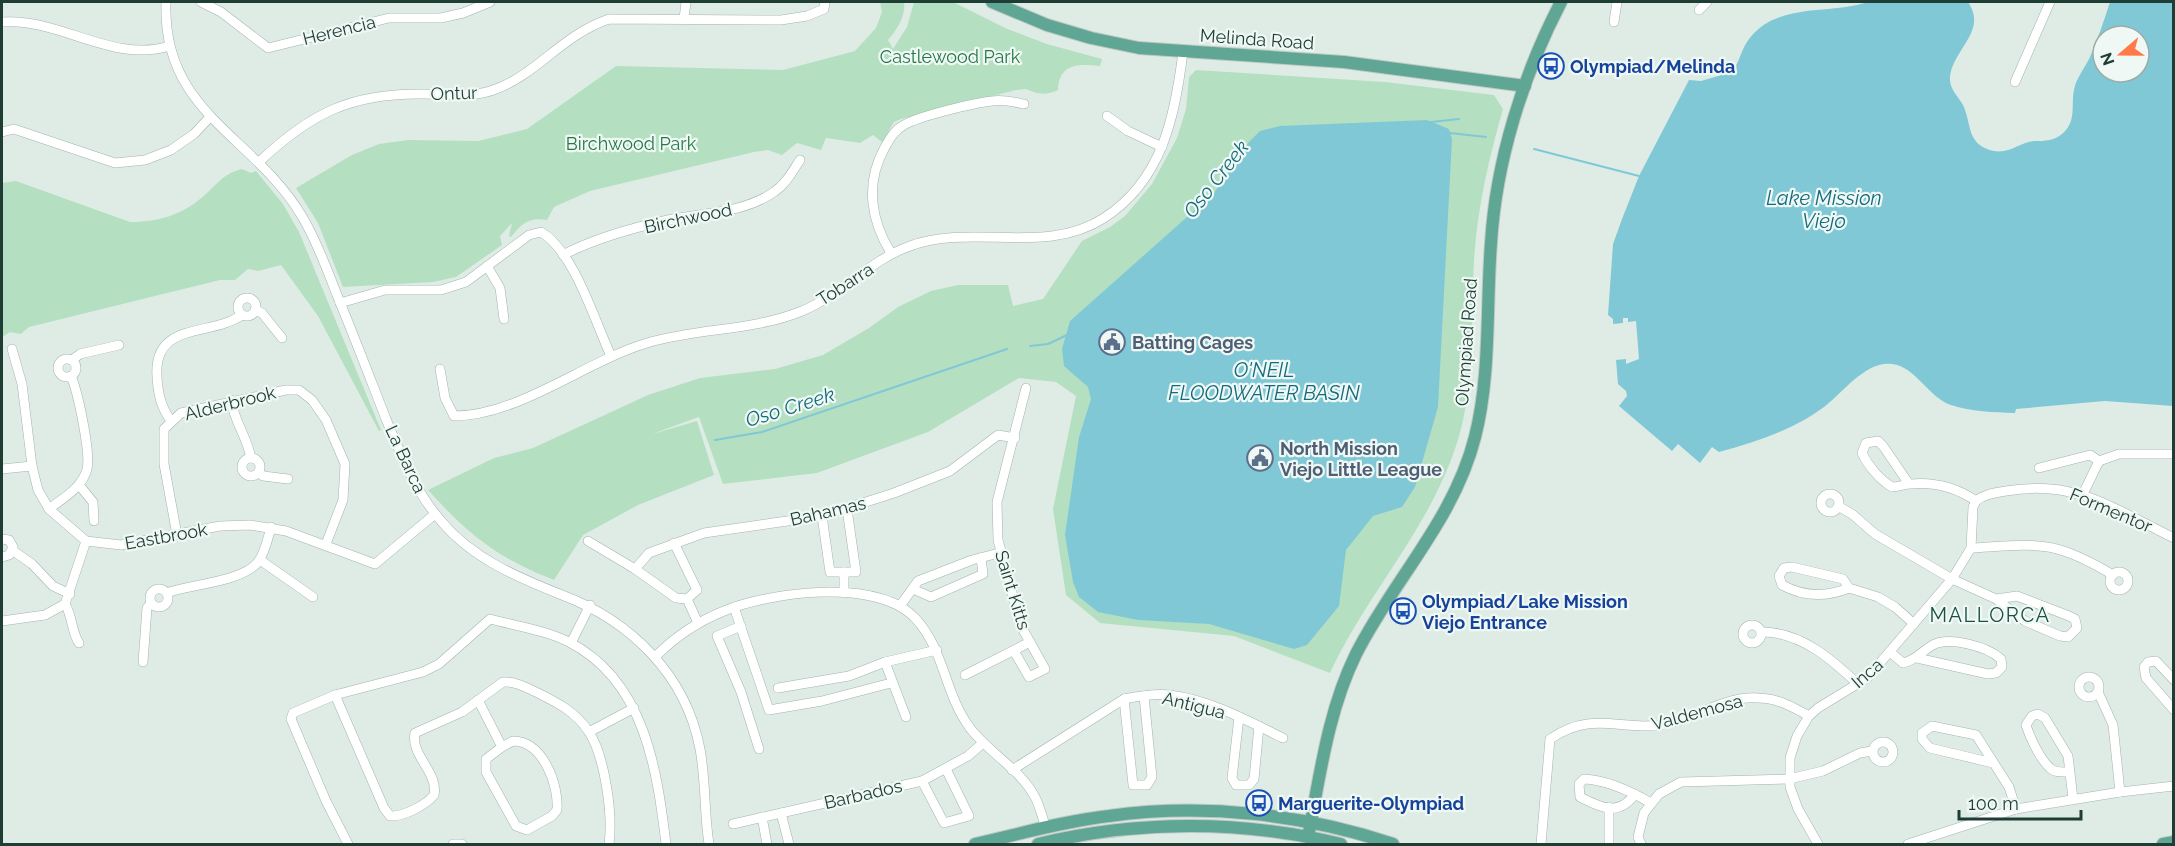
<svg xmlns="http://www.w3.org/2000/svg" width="2175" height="846" font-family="Raleway,sans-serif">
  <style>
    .green { fill: #b5dfc1 }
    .water { fill: #81c8d7; fill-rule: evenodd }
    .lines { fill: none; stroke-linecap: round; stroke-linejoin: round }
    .stream { stroke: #81c8d7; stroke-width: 2 }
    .minor-casing { stroke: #a1b4ad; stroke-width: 10 }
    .major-casing { stroke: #c0c9c6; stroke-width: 14 }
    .minor { stroke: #fff; stroke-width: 9 }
    .major { stroke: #5fa694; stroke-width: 12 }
    .labels { text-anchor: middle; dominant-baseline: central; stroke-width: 4.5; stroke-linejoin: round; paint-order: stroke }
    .street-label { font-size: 18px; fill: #1e3d35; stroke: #eff8f4 }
    .park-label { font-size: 18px; fill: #257846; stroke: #eff8f4 }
    .transit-label { font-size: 18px; font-weight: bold; fill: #164399; stroke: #eff8f4; text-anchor: start }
    .service-label { font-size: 18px; font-weight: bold; fill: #4e5e75; stroke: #eff8f4; text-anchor: start }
    .water-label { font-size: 20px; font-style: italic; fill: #136b7e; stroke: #eff8f4 }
    .neighbourhood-label { font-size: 20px; letter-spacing: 1.5px; fill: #195144; stroke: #eff8f4 }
  </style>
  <rect width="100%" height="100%" fill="#dfece6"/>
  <g class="green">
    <path d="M880 2H904C906 16 897 30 888 40L893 49 907 27 914 2H953L1005 28 1047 44 1102 59 1100 66C1079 64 1059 63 1058 90 1045 96 1038 94 1026 89L1016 90 901 119 894 122 882 142 873 135 860 143 826 138 821 150 797 143 782 155 768 150 754 152 590 191 554 207 547 220C529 217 522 223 511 237L509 236 512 223 500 236 502 245 456 277 433 282 343 287 318 223 296 188 352 155 379 144 408 140 478 141 527 129 616 66 783 70 855 51 876 28 882 12Z"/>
    <path d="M1196 70 1385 82 1494 95 1503 109C1489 158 1477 209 1474 261 1471 317 1475 374 1461 429 1437 521 1369 589 1330 673L1234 636 1100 623 1066 595 1053 509 1076 396 1056 382 1019 378 928 432 817 473 723 484 699 417 652 434 697 421 714 475 638 505 583 535 554 580C497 558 469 535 428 490L494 458 533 448 648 395 700 378 775 369 823 355 869 328 898 307 931 291 958 285H1008L1013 306 1043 299 1082 241 1110 227 1125 216 1152 184 1177 138 1186 109 1189 77Z"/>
    <path d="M242 169 251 173 256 171 283 204 299 232 381 430 379 431 318 316 281 265 258 271 248 269 235 280H220L29 327 21 334 10 332 2 337V183L16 181 130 222C161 222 185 214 208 192 220 181 225 173 242 169Z"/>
  </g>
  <g class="water">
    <path d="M1868 2H1968C1988 31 1953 49 1950 77 1949 89 1958 96 1963 105 1972 124 1966 145 1994 151 2011 154 2023 140 2038 141 2048 141 2059 139 2066 130 2076 118 2071 103 2074 90 2076 78 2085 68 2090 57 2098 39 2104 20 2110 2H2173V406L2105 401 2016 409 2015 413C1994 412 1971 412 1951 405 1929 398 1915 366 1892 364 1865 361 1843 393 1824 407 1793 430 1755 442 1719 452L1712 447 1700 463 1678 444 1672 451 1619 406 1627 396 1626 391 1618 384 1616 360 1626 359V364L1639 359 1636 321 1628 322V318H1623V323L1613 324V319L1608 315 1613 244 1622 219 1639 176 1689 80 1701 81 1732 72C1740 62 1741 49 1749 39 1777 2 1828 15 1868 2ZM2103 36H2139V72H2103Z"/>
    <path d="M1427 120 1449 129 1452 139 1438 407 1415 487 1402 507 1373 516 1346 550 1339 606 1307 645 1294 649 1209 624 1138 620 1098 612 1079 597 1073 582 1065 535 1079 437 1091 399 1088 387 1064 366 1062 349 1070 321 1214 193 1249 142 1260 131 1280 126Z"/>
  </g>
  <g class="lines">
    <g class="stream">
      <path d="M1431 122 1459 119"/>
      <path d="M1450 133 1486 137"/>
      <path d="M1534 149 1639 176"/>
      <path d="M1030 346 1048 344 1067 335"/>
      <path d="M715 440 762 432 1007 349"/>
    </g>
    <g class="minor-casing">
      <g id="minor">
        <path d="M166 2C162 114 255 135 303 218 317 242 327 269 337 295 354 336 370 378 386 419 401 455 415 491 441 521 473 559 517 577 562 595 631 621 686 675 700 749 706 781 704 813 709 844"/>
        <path d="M201 2 221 12 268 48 389 18H441L463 13 490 2"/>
        <path d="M1699 10 1707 2"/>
        <path d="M684 19 686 2"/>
        <path d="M2 22C58 17 113 64 169 46"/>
        <path d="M1614 22 1617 2"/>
        <path d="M2015 82 2050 2"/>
        <path d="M1107 116 1128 131 1162 147"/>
        <path d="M2 132 14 129 115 163 145 160 171 150 194 134 210 117"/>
        <path d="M259 162C311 113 351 93 423 94 447 94 474 98 496 89 537 74 562 35 609 19L781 20 807 16 824 9 825 2"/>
        <path d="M891 253C871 221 865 184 884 149 889 140 894 130 904 125 919 116 974 103 992 101 1002 99 1014 102 1024 104"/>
        <path d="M563 255C595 238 632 228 668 220 703 213 744 213 774 192 786 184 792 172 800 160"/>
        <path d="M487 266 500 288 504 319"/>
        <circle cx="247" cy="307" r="9"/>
        <path d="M340 303 385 290H441L466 282 529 235 541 232C574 251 595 322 611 356"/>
        <path d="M255 310 262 313 282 338"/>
        <path d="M12 349 22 384 32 466 38 490 49 509 86 541 121 545 220 526 250 525 286 531 375 564 435 514"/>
        <circle cx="67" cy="368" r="9"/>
        <path d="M72 360 80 354 119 345"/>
        <path d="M440 369 445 398 454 416C518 416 586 361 647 343 697 328 753 331 802 311 841 295 870 260 910 246 974 223 1045 256 1104 218 1163 180 1175 115 1183 52"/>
        <path d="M231 400C234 421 247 437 251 458"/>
        <path d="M171 421C161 407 158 394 157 377 153 321 210 337 242 315"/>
        <circle cx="251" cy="467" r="9"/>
        <path d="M2039 468 2090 455 2099 461 2119 454H2174"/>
        <path d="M2 469 32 466"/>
        <path d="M259 472 263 476 288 479"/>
        <path d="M1909 484 1883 446 1878 441 1866 443 1862 453C1868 466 1880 480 1892 487 1899 487 1904 484 1911 484 1935 482 1957 488 1976 501 1984 494 1995 493 2006 491 2075 479 2114 509 2174 538"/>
        <path d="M79 485 93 502 94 521"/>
        <path d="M2083 494 2099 461"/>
        <circle cx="1830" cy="503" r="9"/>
        <path d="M1838 506 1852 514 1875 534 1952 579 1996 599 2025 621 2060 636 2068 637 2077 628 2075 619 2069 616 2017 596 1996 599"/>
        <path d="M49 509C63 498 83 487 87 469 91 454 78 392 71 376"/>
        <path d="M822 516 830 572H844"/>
        <path d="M177 535 164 464V429L181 413 286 390H299L312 400 326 420 345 464 343 500 326 544"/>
        <path d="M2 539 9 540 13 547 9 555 2 557"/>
        <path d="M588 541 635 569 676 598 687 599 698 623"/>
        <path d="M674 543 697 590 687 599"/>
        <path d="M1971 548C2038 544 2053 539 2113 575"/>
        <path d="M12 550 32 564 53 586 70 594"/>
        <path d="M260 560 313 597"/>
        <path d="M635 569 649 553 704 533 822 516 894 493 950 471 998 435 1015 438"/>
        <circle cx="2119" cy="581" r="9"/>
        <path d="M1849 588C1827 597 1804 597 1782 585L1779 576 1784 568 1792 567 1843 579 1849 588 1878 597 1895 607 1914 624"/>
        <circle cx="159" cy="598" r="9"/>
        <path d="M913 589 931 597 983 574 981 558"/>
        <path d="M167 593C191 584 242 582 258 562 265 553 268 538 271 527"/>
        <path d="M844 593V572H856L847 509"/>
        <path d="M65 604C73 617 71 631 79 643"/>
        <path d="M900 606 918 581 972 560 999 553"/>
        <path d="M734 607 769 710 822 701 891 683"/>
        <path d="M2 621 45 615 65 604 86 541"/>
        <circle cx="1752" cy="634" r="9"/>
        <path d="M741 626 717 636 741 692 759 749"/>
        <path d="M1762 632C1801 632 1831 659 1858 684"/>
        <path d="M571 643 590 605"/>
        <path d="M1014 651 1029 677 1045 669 1021 626 998 540 997 502 1026 388"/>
        <path d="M1890 652 1903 663C1916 660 1921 652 1931 646 1948 635 1988 647 2001 659L2002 667 1996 673 1988 674 1917 658"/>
        <path d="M656 656C675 637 699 621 724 611 770 592 878 577 916 619 945 651 944 693 970 728 989 753 1020 769 1035 797 1040 806 1042 818 1046 827"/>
        <path d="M143 662 147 608 151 603"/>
        <path d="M885 662 906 717"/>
        <path d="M965 675 1030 642"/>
        <circle cx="2089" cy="687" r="10"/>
        <path d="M2174 680 2156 661 2148 662 2144 667 2146 678 2174 710"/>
        <path d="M778 688 849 676 885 662 937 650"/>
        <path d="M2098 692 2113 725 2120 792"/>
        <path d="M335 695 384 808 390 816C403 817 426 805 434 795 439 773 410 755 415 733L462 712 503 682C515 681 527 688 538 693 558 703 576 712 589 732 605 757 613 815 609 844"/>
        <path d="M1124 699 1133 785H1147L1152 777 1144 696"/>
        <path d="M478 700 502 747 486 759V772L516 826 527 830 552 816 557 810C559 785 543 741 513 741L502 747"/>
        <path d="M1239 717 1232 778 1236 785H1249L1254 779 1259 726"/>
        <path d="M589 732 634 708"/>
        <circle cx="1883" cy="752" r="10"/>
        <path d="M1993 763 1930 748 1922 739V733L1932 726 1976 735 2009 787 2016 809"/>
        <path d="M1012 770 1124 699C1139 696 1155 693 1170 695 1210 700 1248 721 1283 738"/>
        <path d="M2068 772C2062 772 2055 773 2050 768 2040 759 2030 738 2026 725L2032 716 2038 714 2045 718 2068 756 2073 799"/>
        <path d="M922 781 944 823 969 816 946 769"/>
        <path d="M1635 794C1619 816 1603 809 1580 797L1579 784 1584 779C1607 780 1632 792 1651 803"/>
        <path d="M781 813 789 844"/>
        <path d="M762 817 767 844"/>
        <path d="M733 824 922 781 968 756 983 743"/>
        <path d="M348 844 326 801 291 719 293 713 335 695 423 672 439 664 490 619C516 626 545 630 569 642 645 681 657 770 666 844"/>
        <path d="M453 844H462"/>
        <path d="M1541 844 1550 739C1595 708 1624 734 1670 723 1700 716 1725 696 1758 698 1777 698 1793 707 1809 716"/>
        <path d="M1609 844V807"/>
        <path d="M1641 844 1638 837 1644 813 1659 794 1681 782 1789 779 1823 771 1860 753 1872 751"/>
        <path d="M1818 844 1798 809 1790 787V758L1797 736 1809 716 1818 708 1867 678 1952 579 1971 548 1973 507 1976 501"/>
        <path d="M1908 844 2016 809 2120 792 2174 786"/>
      </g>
    </g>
    <g class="major-casing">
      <g id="major">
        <path d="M992 2 1047 25 1091 38 1139 48 1344 62 1525 86"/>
        <path d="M1308 837C1320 775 1328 711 1356 654 1394 579 1454 520 1475 437 1491 374 1486 307 1491 243 1496 161 1523 75 1561 2"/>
        <path d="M975 844C1020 834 1064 821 1109 816 1204 803 1303 814 1393 844"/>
        <path d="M1038 844C1137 820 1242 820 1341 844"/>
        <path d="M2163 844 2174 842"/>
      </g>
    </g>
    <use href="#minor" class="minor"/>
    <use href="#major" class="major"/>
  </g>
  <defs>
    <g id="bus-ring" transform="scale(1.35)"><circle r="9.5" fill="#eff8f4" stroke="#1a4fb4" stroke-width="1.5"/><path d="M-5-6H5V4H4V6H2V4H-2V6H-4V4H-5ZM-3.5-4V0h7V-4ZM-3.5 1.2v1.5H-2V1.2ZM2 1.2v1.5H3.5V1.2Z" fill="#1a4fb4"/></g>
    <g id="civic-ring" transform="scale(1.35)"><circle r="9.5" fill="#eff8f4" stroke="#5c6f8a" stroke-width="1.5"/><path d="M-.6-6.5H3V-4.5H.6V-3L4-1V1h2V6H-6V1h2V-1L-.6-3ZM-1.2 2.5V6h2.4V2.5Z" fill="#5c6f8a"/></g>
  </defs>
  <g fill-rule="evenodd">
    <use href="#bus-ring" x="1551" y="66"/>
    <use href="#civic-ring" x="1112" y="342"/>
    <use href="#civic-ring" x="1260" y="458"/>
    <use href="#bus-ring" x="1403" y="611"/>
    <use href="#bus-ring" x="1259" y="803"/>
  </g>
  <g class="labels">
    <g class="street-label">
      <text transform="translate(339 30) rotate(-14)">Herencia</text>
      <text transform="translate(1257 39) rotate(4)">Melinda Road</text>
      <text transform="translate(454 93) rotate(-2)">Ontur</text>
      <text transform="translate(688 218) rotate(-12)">Birchwood</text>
      <text transform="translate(845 284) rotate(-33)">Tobarra</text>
      <text transform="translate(1466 342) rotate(-86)">Olympiad Road</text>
      <text transform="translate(230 403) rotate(-14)">Alderbrook</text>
      <text transform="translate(406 459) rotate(65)">La Barca</text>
      <text transform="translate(2111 510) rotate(23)">Formentor</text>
      <text transform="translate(828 511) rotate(-13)">Bahamas</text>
      <text transform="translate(166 536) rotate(-10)">Eastbrook</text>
      <text transform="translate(1013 590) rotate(73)">Saint Kitts</text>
      <text transform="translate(1867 673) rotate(-41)">Inca</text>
      <text transform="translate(1194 705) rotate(14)">Antigua</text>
      <text transform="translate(1697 712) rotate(-15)">Valdemosa</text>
      <text transform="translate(863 794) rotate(-13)">Barbados</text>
    </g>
    <g class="park-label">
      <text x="950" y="56">Castlewood Park</text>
      <text x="631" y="143">Birchwood Park</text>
    </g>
    <g class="transit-label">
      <text x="1570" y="66">Olympiad/Melinda</text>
      <text x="1422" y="601">Olympiad/Lake Mission<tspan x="1422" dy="21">Viejo Entrance</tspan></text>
      <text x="1278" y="803">Marguerite-Olympiad</text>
    </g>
    <g class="service-label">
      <text x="1132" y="342">Batting Cages</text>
      <text x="1280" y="448">North Mission<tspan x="1280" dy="21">Viejo Little League</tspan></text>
    </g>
    <g class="water-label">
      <text transform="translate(1216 179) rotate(-52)">Oso Creek</text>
      <text x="1824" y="198">Lake Mission<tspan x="1824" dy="23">Viejo</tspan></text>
      <text x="1264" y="370">O'NEIL<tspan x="1264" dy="23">FLOODWATER BASIN</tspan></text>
      <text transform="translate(790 407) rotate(-17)">Oso Creek</text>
    </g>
    <g class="neighbourhood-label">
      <text x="1990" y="615">MALLORCA</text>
    </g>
  </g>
  <rect width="2175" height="846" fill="none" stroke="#1e3d35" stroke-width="6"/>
  <g transform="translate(2121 54) rotate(250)"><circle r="28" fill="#eff8f4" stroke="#9bada8" stroke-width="1.5"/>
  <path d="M0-4.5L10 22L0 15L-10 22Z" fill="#ff7949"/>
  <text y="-9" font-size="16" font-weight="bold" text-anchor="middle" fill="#1e3d35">N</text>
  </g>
  <path d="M1959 810v9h122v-9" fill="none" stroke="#1e3d35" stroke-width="3"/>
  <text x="1968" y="810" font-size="18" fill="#1e3d35" stroke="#eff8f4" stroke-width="4.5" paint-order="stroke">100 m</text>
</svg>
